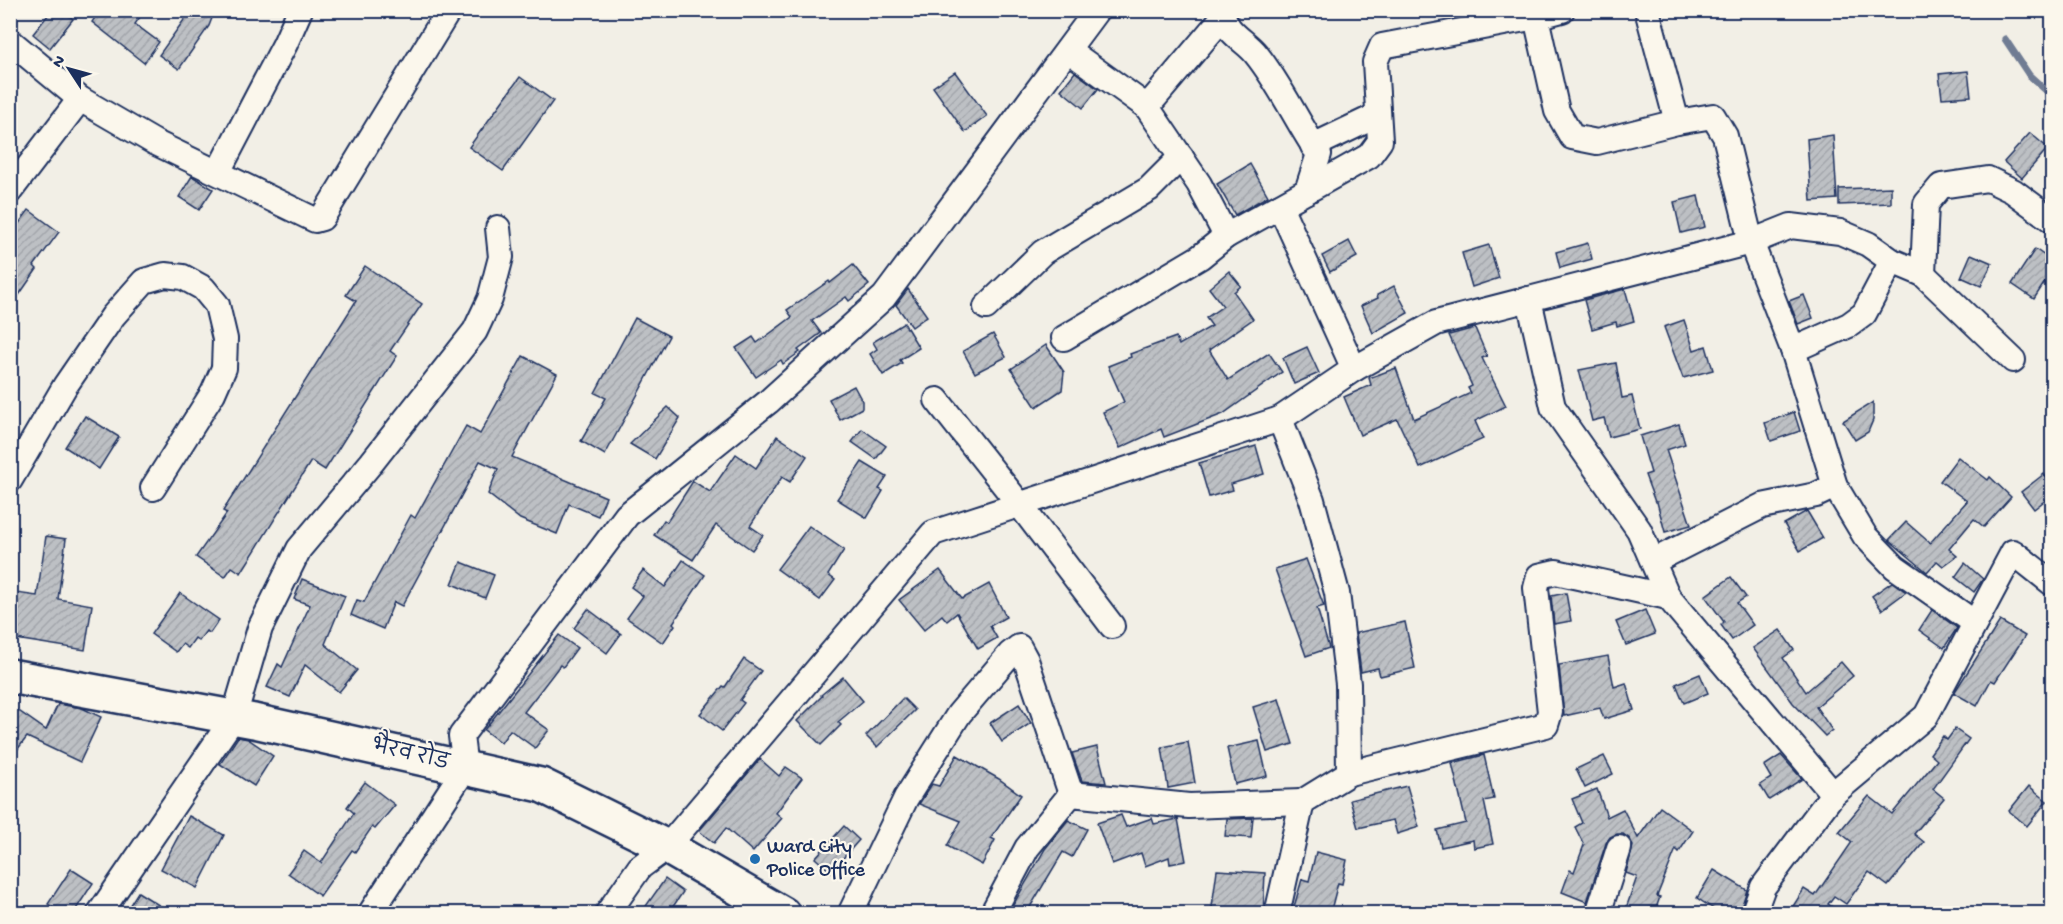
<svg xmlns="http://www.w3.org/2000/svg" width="2063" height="924" font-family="'Gochi Hand','Playpen Sans Deva',sans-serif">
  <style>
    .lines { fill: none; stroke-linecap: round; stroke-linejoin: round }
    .stream { stroke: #707b93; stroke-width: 7 }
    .building { fill: url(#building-hatch); stroke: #1b2f5e; stroke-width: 1.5 }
    .minor-casing { stroke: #1b2f5e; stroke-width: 28 }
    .secondary-casing { stroke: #1b2f5e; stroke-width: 38 }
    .minor { stroke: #fbf7ec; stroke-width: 24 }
    .secondary { stroke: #fbf7ec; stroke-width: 33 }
    .poi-dot { fill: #1f6fb2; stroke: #fbf7ec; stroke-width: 2 }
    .labels { text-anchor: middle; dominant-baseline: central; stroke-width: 4.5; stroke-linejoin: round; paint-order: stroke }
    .street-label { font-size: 20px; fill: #1b2f5e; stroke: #fbf7ec }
    .poi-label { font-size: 20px; fill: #1b2f5e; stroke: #fbf7ec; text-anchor: start }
  </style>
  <defs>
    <pattern id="building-hatch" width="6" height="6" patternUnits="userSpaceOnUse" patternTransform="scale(1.5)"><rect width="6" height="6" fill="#bdc0c4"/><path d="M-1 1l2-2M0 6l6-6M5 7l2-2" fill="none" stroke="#a2a5ab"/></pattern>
  </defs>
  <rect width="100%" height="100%" fill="#f2efe6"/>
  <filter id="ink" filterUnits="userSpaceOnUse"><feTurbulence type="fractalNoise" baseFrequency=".0167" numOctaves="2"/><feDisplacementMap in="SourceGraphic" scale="12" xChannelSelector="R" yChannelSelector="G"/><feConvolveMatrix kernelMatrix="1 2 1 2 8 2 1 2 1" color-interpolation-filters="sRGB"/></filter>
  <g filter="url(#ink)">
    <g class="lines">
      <path class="stream" d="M2005 39 2029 75 2052 96"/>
    </g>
    <g class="building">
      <path d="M52 10H62L73 19 50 48 33 34Z"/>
      <path d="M100 10H145L135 24 159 42 144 63 92 22Z"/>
      <path d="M191 10H215L209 26 179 69 159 55Z"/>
      <path d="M1968 71 1971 96 1942 98 1939 74Z"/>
      <path d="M955 72 987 116 965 132 933 87Z"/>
      <path d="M1075 72 1098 89 1083 108 1061 90Z"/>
      <path d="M520 77 553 101 503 171 469 147Z"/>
      <path d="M2030 133 2048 148 2022 178 2004 162Z"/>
      <path d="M1833 135 1837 199 1811 201 1807 139Z"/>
      <path d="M1250 164 1268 196 1235 215 1217 184Z"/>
      <path d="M192 176 213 189 199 210 179 197Z"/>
      <path d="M1891 187V203L1839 205V189Z"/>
      <path d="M1698 196 1705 227 1681 233 1674 202Z"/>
      <path d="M29 210 59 232 34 266 37 269 10 308V235Z"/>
      <path d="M1349 241 1357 257 1330 272 1322 256Z"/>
      <path d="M1588 243 1592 259 1560 268 1556 252Z"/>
      <path d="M1489 245 1499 278 1472 287 1462 253Z"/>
      <path d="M2035 249 2052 261V271L2034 299 2012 284Z"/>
      <path d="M1971 254 1992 263 1981 286 1961 277Z"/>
      <path d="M853 265 869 285 849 301 846 297 812 321 821 333 798 350 800 352 783 364 781 360 756 377 736 348 753 337 757 343 792 317 787 310 829 281 830 283Z"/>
      <path d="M365 266 422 304 390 351 397 356 325 470 311 461 241 573 232 567 225 577 196 557 227 513 223 511 356 301 346 295Z"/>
      <path d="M1229 271 1241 286 1234 292 1253 319 1209 350 1228 380 1269 353 1282 372 1223 414 1164 437 1161 429 1120 448 1103 412 1124 402 1108 366 1131 357 1130 354 1176 337 1179 345 1212 326 1206 318 1223 306 1209 288Z"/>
      <path d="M1394 286 1408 313 1373 333 1361 306 1378 298 1377 295Z"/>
      <path d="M908 289 927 316 912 327 896 305Z"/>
      <path d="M1625 289 1634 321 1617 326 1616 322 1592 329 1584 300Z"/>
      <path d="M1804 295 1813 318 1798 324 1789 301Z"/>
      <path d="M635 318 669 336 605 455 581 441 606 398 595 393Z"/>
      <path d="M1684 320 1694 350 1706 346 1713 370 1683 378 1664 327Z"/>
      <path d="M904 323 919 348 900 360 902 363 883 375 870 354 877 349 873 342Z"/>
      <path d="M1475 328 1487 356 1482 358 1506 406 1475 421 1483 439 1420 468 1397 419 1360 435 1344 397 1371 385 1369 378 1396 368 1414 419 1471 393 1468 388 1472 386 1449 335Z"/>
      <path d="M993 334 1006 357 975 373 963 351Z"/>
      <path d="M1046 345 1064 372 1062 390 1036 407 1011 369Z"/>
      <path d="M1307 347 1319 373 1294 384 1283 358Z"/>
      <path d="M523 356 557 374 512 457 606 497 598 516 569 504 557 534 520 519 488 494 498 469 480 461 402 606 394 602 383 629 351 615 357 600 364 602 411 515 415 518 466 426 480 434Z"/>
      <path d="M1616 363 1622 398 1632 396 1640 429 1609 437 1604 418 1592 421 1579 370Z"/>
      <path d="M854 386 862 401V408L840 420 829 399Z"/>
      <path d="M1873 402V420L1868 432 1855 440 1843 421Z"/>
      <path d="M668 407 680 418 655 459 630 444Z"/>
      <path d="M1794 412 1800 431 1771 441 1765 423Z"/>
      <path d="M85 416 119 437 99 469 65 447Z"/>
      <path d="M1679 424 1685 444 1666 450 1691 525 1665 532 1657 502H1655L1645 475 1651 473 1640 436Z"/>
      <path d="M862 429 886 446 876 459 852 442Z"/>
      <path d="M777 436 807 456 790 482 782 477 750 526 763 535 752 550 716 525 693 560 654 535 664 520 667 522 693 481 710 492 736 454 756 468Z"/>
      <path d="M1256 446 1264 474 1231 484 1233 490 1209 497 1199 463Z"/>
      <path d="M1958 457 1988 480 1990 477 2011 497 1984 527 1974 519 1949 549 1957 556 1943 566 1937 561 1927 572 1889 540 1906 522 1930 543 1967 501 1940 481Z"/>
      <path d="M862 462 887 477 879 489 883 491 867 518 837 499Z"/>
      <path d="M2044 474 2052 486V495L2034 509 2021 492Z"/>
      <path d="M1807 511 1823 538 1800 551 1784 524Z"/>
      <path d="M809 526 844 550 828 575 835 580 820 600 777 569Z"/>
      <path d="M46 536 66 539 58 599 92 605 85 650 10 638V592L37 596Z"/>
      <path d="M1306 559 1324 606 1317 608 1329 648 1306 656 1275 569Z"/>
      <path d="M683 560 705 575 673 623 675 625 663 643 627 618 643 596 631 587 643 570 665 587Z"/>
      <path d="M461 562 494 575 485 598 452 584Z"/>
      <path d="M1965 563 1983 579 1974 592 1955 577Z"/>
      <path d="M940 570 962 599 989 584 1006 617 990 626 997 638 978 649 957 613 947 621 942 615 924 630 899 600Z"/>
      <path d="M1731 577 1746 597 1737 603 1753 625 1732 640 1721 625 1724 622 1705 596Z"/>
      <path d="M302 579 345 596 325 644 357 670 339 692 305 665 290 697 267 687 278 664 282 667 310 605 294 599Z"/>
      <path d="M1892 582 1906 592 1882 610 1872 596Z"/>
      <path d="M180 593 219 620 210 633 206 631 199 641 195 638 188 648 182 644 176 652 151 634Z"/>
      <path d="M1566 593 1571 621 1554 624 1551 596Z"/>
      <path d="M588 609 621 634 607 653 574 628Z"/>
      <path d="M1645 610 1655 634 1626 645 1616 622Z"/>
      <path d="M1932 610 1957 628 1944 648 1919 630Z"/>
      <path d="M2000 621 2025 636 1995 682 1991 680 1977 706 1954 693Z"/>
      <path d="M1405 622 1415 668 1380 676 1378 668 1361 672 1356 633Z"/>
      <path d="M1780 630 1794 650 1783 658 1806 692 1841 662 1853 676 1816 707 1832 730 1825 736 1793 703 1753 648Z"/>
      <path d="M559 635 577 648 563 667 560 665 524 712 549 730 535 748 510 730 501 743 484 730Z"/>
      <path d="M1608 656 1614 687 1626 683 1634 710 1604 719 1600 708 1564 716 1559 665Z"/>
      <path d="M744 659 761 671 740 700 744 703 722 731 700 714 723 686 725 687Z"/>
      <path d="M1700 674 1708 693 1684 703 1676 684Z"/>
      <path d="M843 677 863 701 838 722 841 725 821 745 797 721 822 696 821 695Z"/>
      <path d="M903 698 915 710 877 747 866 736Z"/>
      <path d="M1279 699 1293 744 1267 752 1253 707Z"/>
      <path d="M58 704 82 708 101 717 80 762 27 737 10 759V705L46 730Z"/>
      <path d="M1019 704 1031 723 1002 742 990 723Z"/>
      <path d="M1955 729 1969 739 1933 789 1944 798 1914 834 1924 842 1888 886 1869 872 1846 904 1834 896 1828 904 1843 914H1788L1804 889 1815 896 1852 842 1839 832 1869 796 1892 814 1937 760 1930 754 1943 736 1947 740Z"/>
      <path d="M238 737 248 739 273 756 254 786 220 764Z"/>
      <path d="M1259 741 1267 776 1235 784 1227 748Z"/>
      <path d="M1188 742 1195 783 1168 788 1162 747Z"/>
      <path d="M1097 747 1106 783 1082 781 1072 753Z"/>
      <path d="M957 755 999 779 1021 795 991 838 995 840 982 865 947 846 961 821 919 804 932 784 939 786Z"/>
      <path d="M1484 755 1494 799 1484 801 1493 844 1474 848 1473 840 1441 847 1437 830 1466 823 1452 763Z"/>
      <path d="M1781 755 1802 779 1769 800 1760 785 1771 778 1764 766Z"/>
      <path d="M1604 756 1613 774 1585 788 1576 769Z"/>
      <path d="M760 759 779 776 786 767 802 778 776 813 782 818 753 852 726 828 714 843 699 831Z"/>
      <path d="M365 782 395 805 375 829 372 827 355 852 352 850 320 896 288 873 304 851 321 863 354 813 347 807Z"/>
      <path d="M1407 786 1419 827 1397 834 1393 820 1358 828 1350 800Z"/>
      <path d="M2029 786 2047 801 2027 826 2009 811Z"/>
      <path d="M1597 789 1607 817 1623 809 1638 838 1660 807 1693 831 1679 852 1676 849 1657 896 1660 897 1654 914H1624L1637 877 1626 873 1633 846 1630 839 1623 834H1617L1610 837 1606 843 1587 902 1562 892 1570 870 1574 872 1584 845 1575 827 1582 823 1572 799Z"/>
      <path d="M1121 815 1126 827 1152 818 1154 824 1178 819 1186 861 1170 864 1169 857 1145 866 1141 853 1112 864 1097 823Z"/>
      <path d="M189 816 224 835 197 888 161 869Z"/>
      <path d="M1253 818 1251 838 1225 836 1227 819Z"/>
      <path d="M1068 820 1087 829 1072 857 1063 852 1026 914H1008L1045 849Z"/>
      <path d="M844 826 859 840 831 872 815 858Z"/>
      <path d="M1316 852 1347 860 1342 884 1338 883 1331 910 1320 907 1319 914H1292L1302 879 1309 881Z"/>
      <path d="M71 869 93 883 73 914H62L48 904Z"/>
      <path d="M1217 870 1265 873 1263 914H1211Z"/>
      <path d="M1714 870 1747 890 1739 914H1721L1697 898Z"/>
      <path d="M665 879 683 892 668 914H656L646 906Z"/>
      <path d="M138 892 173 914H124Z"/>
    </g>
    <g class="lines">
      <g class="minor-casing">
        <g id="minor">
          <path d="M1223 10C1222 31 1245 40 1256 54 1281 85 1297 122 1319 154L1307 191"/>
          <path d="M1562 10 1536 17 1557 111 1572 137 1597 142 1677 122 1713 116 1725 136 1751 242 1793 350 1835 486 1865 536 1895 567 1975 623"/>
          <path d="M1647 10 1677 122"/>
          <path d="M10 41 80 99 154 142 315 220 322 218 449 10"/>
          <path d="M1068 50 1147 107 1199 184 1226 236"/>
          <path d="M1147 107 1223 17"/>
          <path d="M1313 146 1378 115"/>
          <path d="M218 172 285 44 300 10"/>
          <path d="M10 191 80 99"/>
          <path d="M1923 274 1926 204 1941 186 1988 179 2013 191 2052 220"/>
          <path d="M1529 299 1553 407 1639 530 1668 597 1833 794"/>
          <path d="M986 307 1043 252 1149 189 1181 157"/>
          <path d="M1064 338 1200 257 1226 236 1280 206"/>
          <path d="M1793 350 1849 325 1864 314 1892 261"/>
          <path d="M1354 369 1280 206 1369 156 1380 141 1375 62 1382 46 1536 17"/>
          <path d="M937 400 1020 505 1112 626"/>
          <path d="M1280 419 1312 500 1337 593 1348 684 1349 773"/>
          <path d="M10 480 65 386 113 316 144 281 165 275 183 277 203 288 217 305 225 339 224 368 213 393 153 488"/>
          <path d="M1654 561 1762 506 1816 495 1835 486"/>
          <path d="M99 914 234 717 260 628 299 549 372 462 475 331 490 299 501 257 498 228"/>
          <path d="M370 914 465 768 461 736 627 515 768 402 884 297 1097 10"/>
          <path d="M607 914 640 867 667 847 933 533 1280 419 1354 369 1436 323 1751 242 1791 226 1840 232 1868 244 1892 261 1923 274 2013 360"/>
          <path d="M850 914 906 798 959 714 1010 654 1019 647 1026 660 1071 794"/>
          <path d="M992 914 1027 848 1071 794 1189 806 1302 802"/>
          <path d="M1277 914 1302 802 1349 773 1546 725 1550 712 1536 588 1539 576 1556 572 1668 597"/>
          <path d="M1598 914 1619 848"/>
          <path d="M1753 914 1763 887 1833 794 1926 716 2013 552 2052 583"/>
        </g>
      </g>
      <g class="secondary-casing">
        <path id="secondary" d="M10 676 254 721 541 785 667 847 783 914"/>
      </g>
      <use href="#minor" class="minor"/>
      <use href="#secondary" class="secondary"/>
    </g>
  </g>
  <circle class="poi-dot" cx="755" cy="859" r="6"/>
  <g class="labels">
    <g class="street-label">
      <text transform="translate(410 756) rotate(13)">भैरव रोड</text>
    </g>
    <g class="poi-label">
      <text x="767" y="848">Ward City<tspan x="767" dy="23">Police Office</tspan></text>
    </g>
  </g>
  <rect width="2063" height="924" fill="none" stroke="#fbf7ec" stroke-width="36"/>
  <rect x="18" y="18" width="2027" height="888" fill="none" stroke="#1b2f5e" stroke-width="2" filter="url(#ink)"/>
  <g transform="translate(69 69) rotate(306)" stroke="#fbf7ec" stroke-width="4.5" paint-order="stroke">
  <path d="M0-4.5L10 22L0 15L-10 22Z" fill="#1b2f5e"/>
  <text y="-9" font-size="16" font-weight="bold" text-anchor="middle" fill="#1b2f5e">N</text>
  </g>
</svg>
